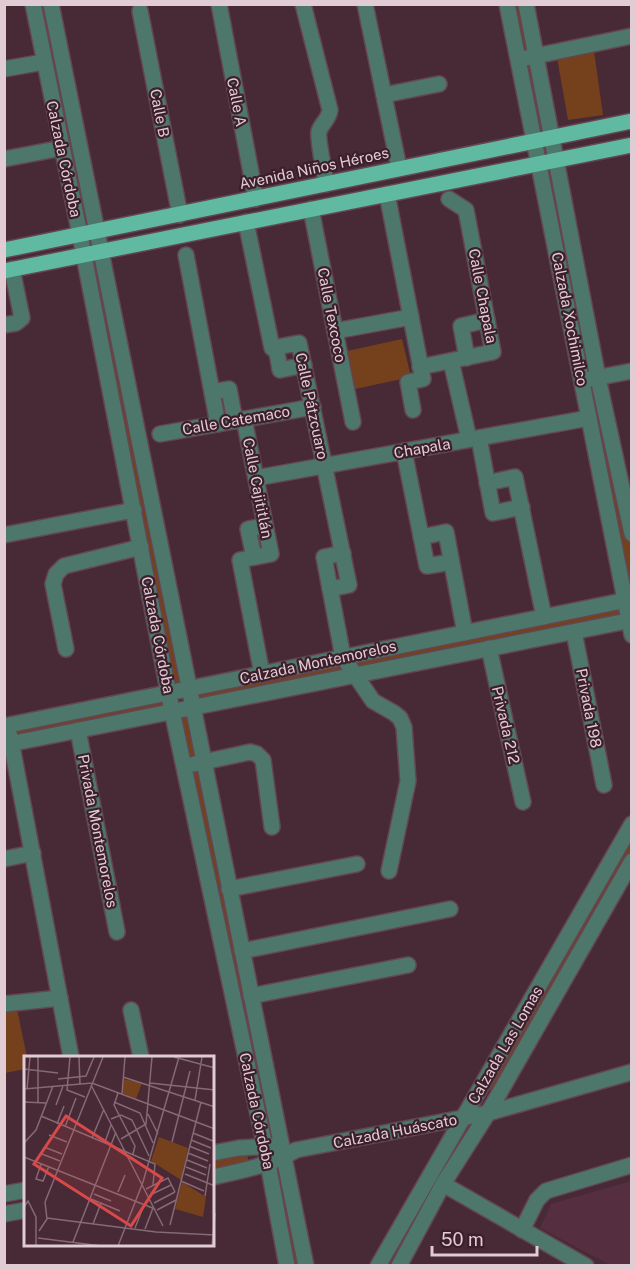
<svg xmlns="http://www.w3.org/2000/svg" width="636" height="1270" font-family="'Public Sans',sans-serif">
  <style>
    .built { fill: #552e3f }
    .garden { fill: #75411c }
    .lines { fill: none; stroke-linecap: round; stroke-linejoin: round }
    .minor-casing { stroke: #644652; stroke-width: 18 }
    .major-casing { stroke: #644652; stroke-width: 18 }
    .minor { stroke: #4e776b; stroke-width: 15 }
    .major { stroke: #60baa1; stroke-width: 15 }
    .labels { text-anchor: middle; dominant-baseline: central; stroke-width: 4.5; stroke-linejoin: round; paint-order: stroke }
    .street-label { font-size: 15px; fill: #e1ccd4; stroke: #3d1f2c }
    .inset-road { fill: none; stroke: #856a75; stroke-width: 1.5 }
    .view { fill: #d8494a; fill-opacity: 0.15; stroke: #d8494a; stroke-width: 3 }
    .inset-edge { fill: none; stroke: #e1ccd4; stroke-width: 3 }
  </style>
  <rect width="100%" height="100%" fill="#482936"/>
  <path class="built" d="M631 1181V1265H610L540 1228 551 1204Z"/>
  <g class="garden">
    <path d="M35 5H48L93 229 80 235Z"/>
    <path d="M511 5H522L546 131 538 133Z"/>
    <path d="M593 44 603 115 568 120 556 52Z"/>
    <path d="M556 160 631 538V588H629L545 168Z"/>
    <path d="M88 254 101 255 188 688 169 693 172 711 192 707 276 1135 267 1138 172 712 5 743V725L169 692Z"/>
    <path d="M402 339 411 377 355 389 347 351Z"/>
    <path d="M620 604 623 617 198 704 196 691Z"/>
    <path d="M631 835V854L496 1091 486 1089Z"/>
    <path d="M17 1009 27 1057H26L25 1069 5 1073 4 1010Z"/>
    <path d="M247 1153 249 1165 213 1171V1159Z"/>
    <path d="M285 1161 303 1265H293L274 1165Z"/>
  </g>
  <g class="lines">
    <g class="minor-casing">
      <g id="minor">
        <path d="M33 4 80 235 172 711 265 1147 287 1266"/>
        <path d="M51 4 306 1266"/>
        <path d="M219 4 256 199"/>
        <path d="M303 4 330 110C329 119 322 123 319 131 317 139 325 173 326 184"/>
        <path d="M365 4 399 168"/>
        <path d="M507 4 632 635"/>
        <path d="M526 4 598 378 632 534"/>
        <path d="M140 11 180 215"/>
        <path d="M526 58 632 36"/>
        <path d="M4 69 44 62"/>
        <path d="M384 95 439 84"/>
        <path d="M4 159 62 148"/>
        <path d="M387 194 423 379 408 382 413 410"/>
        <path d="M311 209 353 422"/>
        <path d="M246 222 272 348 299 343 349 585 330 589"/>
        <path d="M186 255 218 424"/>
        <path d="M4 325 16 323 22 318 12 269"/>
        <path d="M335 331 411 317"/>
        <path d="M276 347 280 370 304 365"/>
        <path d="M467 358 461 326 487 320"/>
        <path d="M451 361 469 439"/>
        <path d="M420 367 493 352 466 210 449 199"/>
        <path d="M590 379 632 371"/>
        <path d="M212 392 229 389 235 421"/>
        <path d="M244 419 271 554 240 560 262 674"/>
        <path d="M160 434 313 407"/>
        <path d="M479 438 493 513 522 507"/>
        <path d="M404 451 427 566 451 562"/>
        <path d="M256 478 589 418"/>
        <path d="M487 483 515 477 544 617"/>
        <path d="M4 535 134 510"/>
        <path d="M421 537 446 532 465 633"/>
        <path d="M343 553 324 557 343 657 373 701 394 713 400 718 404 727 408 781 389 871"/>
        <path d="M254 557 248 529 265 526"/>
        <path d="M574 632 604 785"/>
        <path d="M489 648 523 802"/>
        <path d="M66 649 53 584 56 574 64 566 141 547"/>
        <path d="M4 726 632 599"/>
        <path d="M78 730 117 932"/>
        <path d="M10 736 71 1057"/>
        <path d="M4 745 632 620"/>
        <path d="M194 764 250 752 257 754 263 760 272 827"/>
        <path d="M4 859 33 853"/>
        <path d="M229 889 357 864"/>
        <path d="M242 951 450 909"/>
        <path d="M251 996 408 965"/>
        <path d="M4 1004 60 998"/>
        <path d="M131 1010 141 1057"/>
        <path d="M213 1153 239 1148 273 1146"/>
        <path d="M213 1177C241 1171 271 1165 296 1150L488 1113 632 1072"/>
        <path d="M443 1184 586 1266"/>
        <path d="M4 1194 26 1190"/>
        <path d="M4 1214 26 1210"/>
        <path d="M522 1230 537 1200 546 1191 632 1165"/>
        <path d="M378 1266 632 824"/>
        <path d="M399 1266 443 1184 488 1113 632 861"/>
      </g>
    </g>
    <g class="major-casing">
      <g id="major">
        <path d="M4 250 632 121"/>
        <path d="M4 271 632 145"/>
      </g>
    </g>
    <use href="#minor" class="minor"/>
    <use href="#major" class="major"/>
  </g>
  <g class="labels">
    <g class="street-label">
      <text transform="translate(237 102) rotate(79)">Calle A</text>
      <text transform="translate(160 113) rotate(79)">Calle B</text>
      <text transform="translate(64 159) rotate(78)">Calzada Córdoba</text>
      <text transform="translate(314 168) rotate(-12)">Avenida Niños Héroes</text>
      <text transform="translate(483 296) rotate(79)">Calle Chapala</text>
      <text transform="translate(332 315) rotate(79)">Calle Texcoco</text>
      <text transform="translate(570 319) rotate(79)">Calzada Xochimilco</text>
      <text transform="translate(312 406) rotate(78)">Calle Pátzcuaro</text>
      <text transform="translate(236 420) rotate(-10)">Calle Catemaco</text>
      <text transform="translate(422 448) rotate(-10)">Chapala</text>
      <text transform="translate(258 488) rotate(79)">Calle Cajititlán</text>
      <text transform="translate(158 635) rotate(79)">Calzada Córdoba</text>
      <text transform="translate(318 662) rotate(-12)">Calzada Montemorelos</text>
      <text transform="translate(589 708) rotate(79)">Privada 198</text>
      <text transform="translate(506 725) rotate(77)">Privada 212</text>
      <text transform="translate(98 831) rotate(79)">Privada Montemorelos</text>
      <text transform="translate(505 1045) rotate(-60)">Calzada Las Lomas</text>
      <text transform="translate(257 1111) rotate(78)">Calzada Córdoba</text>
      <text transform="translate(395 1131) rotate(-11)">Calzada Huáscato</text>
    </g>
  </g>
  <g transform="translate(24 1056)">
    <rect width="190" height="190" fill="#482936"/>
    <path d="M158 126 182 141 179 161 151 153Z" fill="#75411c"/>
    <path d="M100 23 118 27 112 43 98 37Z" fill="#75411c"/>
    <path d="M135 81 164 92 157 124 127 105Z" fill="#75411c"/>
    <path class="inset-road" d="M46 1 43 34 61 41M55 1 56 28M150 1 191 12M0 13 34 17M99 21 191 51M34 23 62 20 70 1M126 27 191 34M67 29 139 170M0 33 68 27 191 73M3 33 6 1M94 37 90 49 111 90 109 98M98 38 101 1M171 44 178 1M0 46 22 47M14 46V1M90 46 116 57 129 87M32 49 39 30M124 58 134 78M17 60 131 108 129 129M87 63 97 59 108 64 125 100M33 68 40 50M41 71 52 42M169 77 189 85M25 79 43 86M68 82 80 53M97 83 122 68 128 1M167 84 187 92M81 86 87 69M148 86 166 15M0 87 12 74 29 30M165 90 185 98M20 91 38 98M164 97 184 105M18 98 36 105M0 101 131 153M163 104 183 112M17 108 12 123 19 125 25 110M162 111 182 119M161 118 191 130M157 125 180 135M122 133 144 122 151 136M94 136 101 119M70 138 87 145M126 139 147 129M181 140 186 108M67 143 96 155M21 146 79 1M130 147 151 136M0 151 4 145 12 161V190M133 154 152 144M23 162 132 176 191 179M69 168 77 147M146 169 177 46M111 172 120 149M121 173 129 152M15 175 23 163 21 146M14 182 78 190M49 186 92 76M94 190 119 126 155 1M188 190 191 157"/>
    <path class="view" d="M42 60 138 122 107 170 10 108Z"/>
    <rect width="190" height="190" class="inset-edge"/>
  </g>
  <rect width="636" height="1270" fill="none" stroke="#e1ccd4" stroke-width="12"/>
  <path d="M432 1246v9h105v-9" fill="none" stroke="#e1ccd4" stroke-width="3"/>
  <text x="441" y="1246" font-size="18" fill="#e1ccd4" stroke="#3d1f2c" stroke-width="4.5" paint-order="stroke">50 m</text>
</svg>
